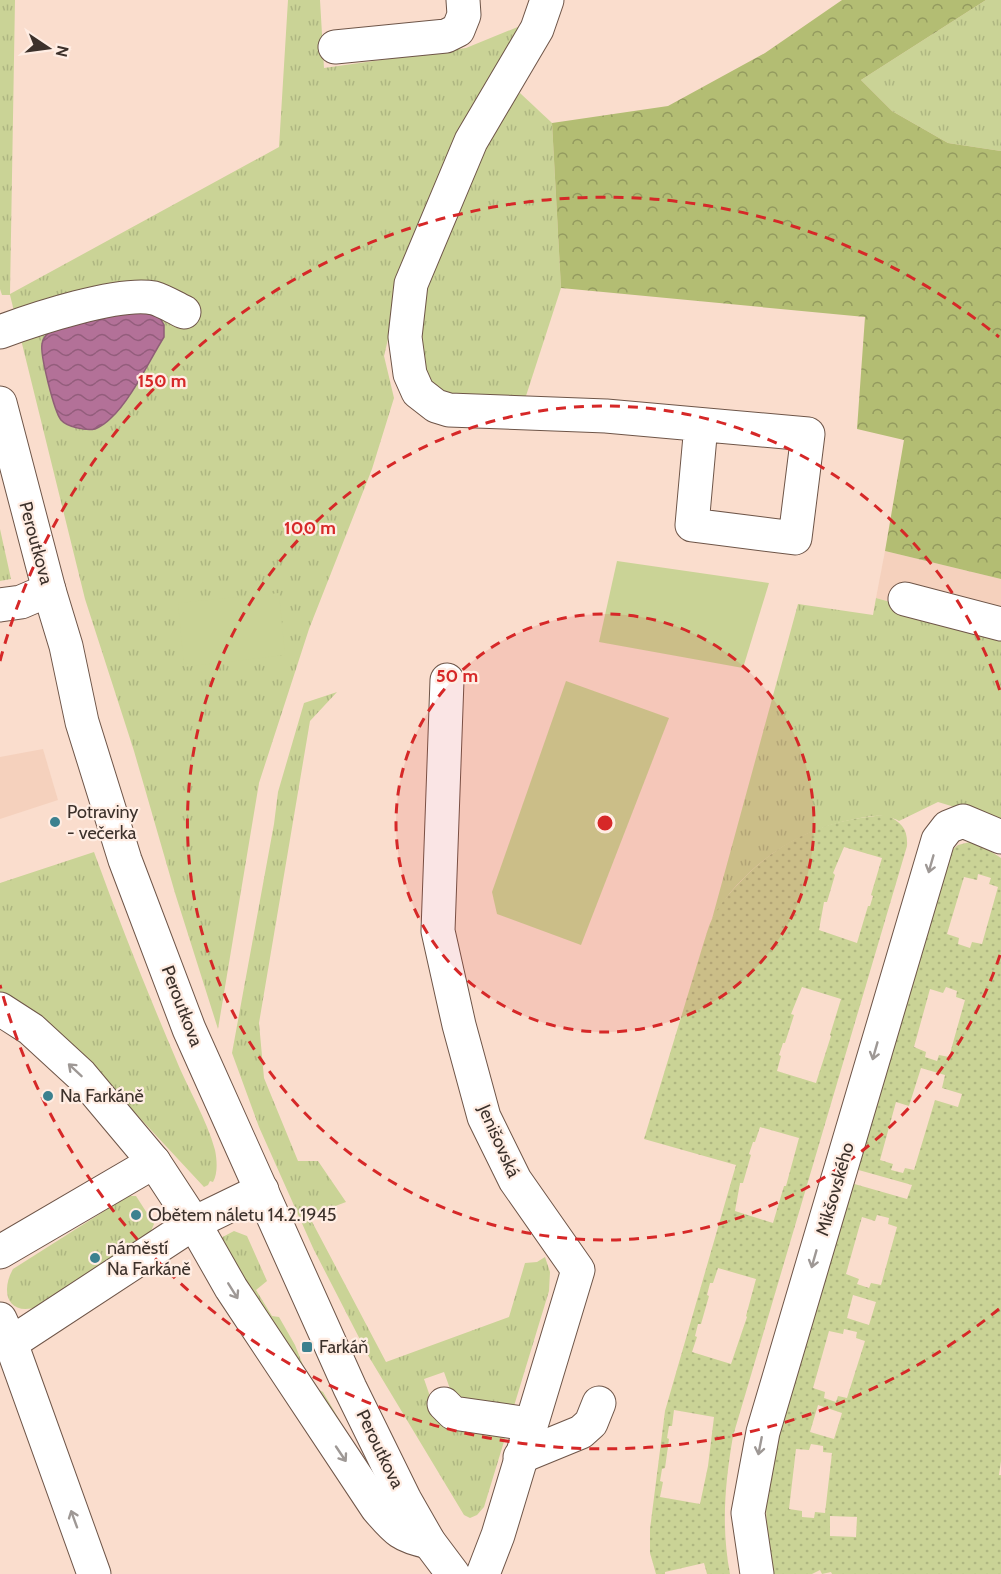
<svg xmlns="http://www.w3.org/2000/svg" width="1001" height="1574" font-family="Cabin,sans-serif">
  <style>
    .built { fill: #f5d1bd }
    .grass { fill: url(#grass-tufts) }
    .forest { fill: url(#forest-crowns) }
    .garden { fill: url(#garden-dots); fill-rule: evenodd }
    .pitch { fill: #cad396 }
    .water { fill: url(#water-waves); stroke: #8f5e77; stroke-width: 1.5 }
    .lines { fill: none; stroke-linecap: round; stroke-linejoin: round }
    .minor-casing { stroke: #6e5548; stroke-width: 35 }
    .minor { stroke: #fff; stroke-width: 33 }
    .oneway { stroke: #9e9895 }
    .ring { fill: none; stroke: #d62828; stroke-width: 3; stroke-dasharray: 10 8 }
    .poi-dot { fill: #3c818f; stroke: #ffede3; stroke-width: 2 }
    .labels { text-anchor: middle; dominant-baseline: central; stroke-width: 4.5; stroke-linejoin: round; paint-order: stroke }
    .street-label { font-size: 18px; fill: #3c312b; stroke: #ffede3 }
    .poi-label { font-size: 18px; fill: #3c312b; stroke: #ffede3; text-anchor: start }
    .centre { fill: #d62828; stroke: #ffede3; stroke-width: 3 }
    .ring-label { font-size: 18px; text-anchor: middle; font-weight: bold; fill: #d62828; stroke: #ffede3; stroke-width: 4.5; stroke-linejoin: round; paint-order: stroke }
  </style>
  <defs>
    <pattern id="grass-tufts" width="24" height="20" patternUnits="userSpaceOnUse" patternTransform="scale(1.5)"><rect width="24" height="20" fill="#cad396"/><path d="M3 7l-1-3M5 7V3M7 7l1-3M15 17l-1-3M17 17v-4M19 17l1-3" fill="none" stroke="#aeb681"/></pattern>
    <pattern id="forest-crowns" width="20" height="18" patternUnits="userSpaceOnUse" patternTransform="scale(1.5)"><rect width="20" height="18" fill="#b3bd73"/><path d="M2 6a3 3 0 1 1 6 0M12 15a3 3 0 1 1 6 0" fill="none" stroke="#939a5f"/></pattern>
    <pattern id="garden-dots" width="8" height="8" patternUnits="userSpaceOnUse" patternTransform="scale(1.5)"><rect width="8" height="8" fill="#cad396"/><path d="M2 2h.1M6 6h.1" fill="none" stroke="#aeb681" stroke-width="1.8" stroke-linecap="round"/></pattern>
    <pattern id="water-waves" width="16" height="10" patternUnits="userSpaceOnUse" patternTransform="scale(1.5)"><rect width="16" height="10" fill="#b37198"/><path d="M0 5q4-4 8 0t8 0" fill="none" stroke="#935d7c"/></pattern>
  </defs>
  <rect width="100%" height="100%" fill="#faddcd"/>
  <g class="built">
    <path d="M885 551 1001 579V633L876 598Z"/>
    <path d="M43 749 58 800 0 819V757Z"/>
  </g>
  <g class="grass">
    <path d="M0 0H15L10 294 279 147 288 0H320L324 68 466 48 525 24 401 284 384 356 394 398 372 469 309 629 259 783 218 1029 175 893 134 751 85 599 10 295H2L0 289Z"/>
    <path d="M986 0H1001V151L948 143 892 111 861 80Z"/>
    <path d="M520 93 552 123 561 288 524 402 454 403 425 387 412 339 420 286 482 131Z"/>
    <path d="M0 529 11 579 0 581Z"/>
    <path d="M876 598 1001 633V821L938 802 899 821C883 813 872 816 855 819 809 827 768 851 737 885 727 895 720 908 712 919L798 604 873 615Z"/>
    <path d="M337 692 310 721 259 1023 264 1078 298 1161H318L346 1202 309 1216 386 1362 509 1317 525 1263 537 1262 545 1257 550 1272 549 1291 514 1406 454 1400 444 1372 424 1379 434 1408 506 1435 484 1507 477 1515 470 1518 464 1515 369 1357 313 1248 259 1127 232 1053 274 824 278 792 304 703Z"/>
    <path d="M94 852C119 921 146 989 175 1057 187 1087 207 1120 215 1150 217 1160 218 1173 213 1182L210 1181 208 1185 204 1187 111 1087 0 996V883Z"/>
    <path d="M128 1196H136L154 1224 151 1231 146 1237 37 1307C8 1316 0 1292 13 1269Z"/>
    <path d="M234 1231 247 1236 267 1281 256 1290 272 1316 279 1317 295 1345 311 1385 323 1392 393 1511 391 1513 238 1283 215 1241Z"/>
  </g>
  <path class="forest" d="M842 0H986L861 80 892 111 948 143 1001 151V579L885 551 904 440 857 429 865 317 561 288 552 123 668 106 765 53Z"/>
  <g class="garden">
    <path d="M887 815C902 823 908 829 907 846L733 1436C725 1483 721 1527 730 1574H707L704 1563 665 1572V1574H656L650 1553V1529L665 1411 736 1165 644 1139 703 945C706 936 708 927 712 919 721 901 736 886 750 872 791 834 832 819 887 815ZM844 847 882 858 871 895 873 896 870 906H868L857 943 819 930 824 902H827L835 875 833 873ZM802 987 841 999 830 1035 831 1036 816 1083 777 1071 781 1056 779 1055 783 1043H785L794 1015 791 1014ZM760 1127 799 1138 786 1186H784L773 1223 735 1211 740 1183H743L751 1155 749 1154 753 1142H755ZM718 1268 756 1279 746 1316 747 1317 731 1364 692 1352 697 1337 695 1336 698 1324H701L709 1296 707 1295 710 1283H713ZM674 1410 714 1417 708 1466 700 1504 660 1497 663 1482 660 1481 662 1469 665 1468 669 1439 667 1438 669 1426H672Z"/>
    <path d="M970 842 981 845 1001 858V1461L999 1475H1001V1574H832L831 1572 822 1574 820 1570 812 1574H772C767 1541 764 1510 768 1476L851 1183 907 1199 912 1185 855 1169 951 851 958 845ZM978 874 991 878 989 884 998 887 982 944 972 942 970 948 958 944 959 938 947 934 964 877 977 880ZM946 987 957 991 956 997 965 1000 949 1057 939 1055 937 1061 925 1057 926 1052 914 1047 930 989 943 993ZM921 1068 945 1075 942 1088 962 1094 958 1107 935 1100 914 1170 905 1168 903 1173 891 1170 893 1164 880 1160 896 1102 909 1106ZM877 1215 889 1218 888 1224 897 1227 881 1285 871 1283 869 1288 857 1284 859 1279 846 1274 862 1217 875 1221ZM853 1295 876 1302 869 1325 847 1318ZM844 1329 857 1332 856 1338 865 1341 847 1398 838 1396 836 1402 824 1398 825 1392 813 1388 829 1331 843 1334ZM818 1405 842 1413 834 1439 810 1432ZM811 1444 823 1446V1452L832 1453 825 1513 815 1512 814 1518 802 1517V1511L789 1509 796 1449 809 1450ZM830 1516 857 1517 856 1537 830 1536Z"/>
  </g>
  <g class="pitch">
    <path d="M617 561 769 583 743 668 599 642Z"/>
    <path d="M279 593 285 655 184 667 178 603Z"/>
    <path d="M566 681 669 718 581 945 497 914 492 892Z"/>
  </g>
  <path class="water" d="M136 309 160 318 164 325V337C149 361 131 400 111 418 107 422 100 427 95 429 86 431 67 427 61 420 54 411 40 355 42 344 43 336 50 331 56 327Z"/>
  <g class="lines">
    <g class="minor-casing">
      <g id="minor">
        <path d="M547 0 537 29 471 141 411 284 405 337 410 374 418 392 436 406 449 410 606 416 808 434 795 538 692 525 701 425"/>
        <path d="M335 47 446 36 458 30 464 15 463 0"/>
        <path d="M0 332C35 319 119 291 154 298 164 301 175 308 184 312"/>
        <path d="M0 403 49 590 66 646 82 722 125 860 189 1029 350 1388 405 1500 429 1542 453 1574"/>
        <path d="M905 599 1001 624"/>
        <path d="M0 605 21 602 49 590"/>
        <path d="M447 680 438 931 459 1025 484 1117 515 1180 578 1270 498 1535 483 1574"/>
        <path d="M0 1009 31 1029 81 1075 154 1162 194 1223 231 1288 377 1508C396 1530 400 1536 429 1542"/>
        <path d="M0 1252 154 1162"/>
        <path d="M0 1319 11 1343 94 1574"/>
        <path d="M11 1343 194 1223 262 1190"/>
        <path d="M444 1404 453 1413 529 1424"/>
        <path d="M520 1457 581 1432 591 1423 599 1403"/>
        <path d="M757 1574 748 1513 763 1432 938 840 948 827 963 821 1001 837"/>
      </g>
    </g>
    <use href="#minor" class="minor"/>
  </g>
  <defs><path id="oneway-shaft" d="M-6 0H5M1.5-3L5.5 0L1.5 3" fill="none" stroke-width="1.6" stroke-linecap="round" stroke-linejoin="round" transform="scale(1.5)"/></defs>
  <g class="oneway">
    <use href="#oneway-shaft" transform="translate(931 864) rotate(106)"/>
    <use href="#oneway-shaft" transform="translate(875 1051) rotate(106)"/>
    <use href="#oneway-shaft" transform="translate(75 1070) rotate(-137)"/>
    <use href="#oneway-shaft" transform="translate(814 1259) rotate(106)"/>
    <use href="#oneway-shaft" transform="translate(233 1291) rotate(58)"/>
    <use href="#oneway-shaft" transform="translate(760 1446) rotate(101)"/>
    <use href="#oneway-shaft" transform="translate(341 1454) rotate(56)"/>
    <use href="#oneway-shaft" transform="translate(74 1519) rotate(-110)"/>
  </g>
  <circle cx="605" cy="823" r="209" fill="#d62828" fill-opacity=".12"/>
  <g class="ring">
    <circle cx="605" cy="823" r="209"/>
    <path d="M1000 955A417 417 0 1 1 1000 691"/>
    <path d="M999 1309A626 626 0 0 1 0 985M0 661A626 626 0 0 1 999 337"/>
  </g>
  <g class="poi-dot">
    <circle cx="55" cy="822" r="6"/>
    <circle cx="48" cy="1096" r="6"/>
    <circle cx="136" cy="1215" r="6"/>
    <circle cx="95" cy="1258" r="6"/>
    <rect x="301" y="1341" width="12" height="12" rx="3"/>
  </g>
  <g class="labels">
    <g class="street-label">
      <text transform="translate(36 543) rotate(75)">Peroutkova</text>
      <text transform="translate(182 1006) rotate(69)">Peroutkova</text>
      <text transform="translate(499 1141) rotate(66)">Jenišovská</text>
      <text transform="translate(835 1189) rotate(-74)">Mikšovského</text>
      <text transform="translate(380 1449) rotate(64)">Peroutkova</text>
    </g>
    <g class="poi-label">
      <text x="67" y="812">Potraviny<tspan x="67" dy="21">- večerka</tspan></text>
      <text x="60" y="1096">Na Farkáně</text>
      <text x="148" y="1215">Obětem náletu 14.2.1945</text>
      <text x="107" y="1248">náměstí<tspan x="107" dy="21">Na Farkáně</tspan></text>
      <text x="319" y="1347">Farkáň</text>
    </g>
  </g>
  <circle cx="605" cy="823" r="9" class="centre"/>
  <g class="ring-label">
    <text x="162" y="387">150 m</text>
    <text x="310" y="534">100 m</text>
    <text x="457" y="682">50 m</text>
  </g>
  <g transform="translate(48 48) rotate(103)" stroke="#ffede3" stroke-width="4.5" paint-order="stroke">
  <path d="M0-4.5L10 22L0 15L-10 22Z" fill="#3c312b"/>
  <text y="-9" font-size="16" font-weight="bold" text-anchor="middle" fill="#3c312b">N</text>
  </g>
</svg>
